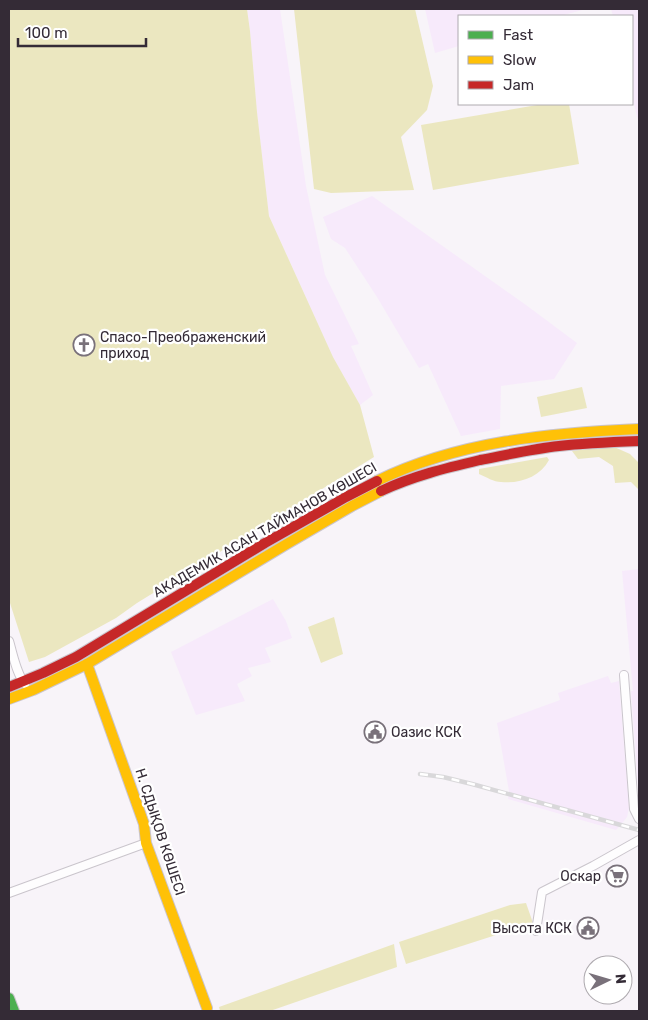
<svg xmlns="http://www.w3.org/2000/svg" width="648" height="1020" font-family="Rubik,sans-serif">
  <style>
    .built { fill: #f7eafb }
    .green { fill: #ebe7c0 }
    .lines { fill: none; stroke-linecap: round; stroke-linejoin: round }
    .street-casing { stroke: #cac5cc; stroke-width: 10 }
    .fast-casing { stroke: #cac5cc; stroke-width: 12 }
    .slow-casing { stroke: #cac5cc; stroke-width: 12 }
    .jam-casing { stroke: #cac5cc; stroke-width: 12 }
    .street { stroke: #fefdfe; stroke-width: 8 }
    .fast { stroke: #4caf50; stroke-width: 10 }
    .slow { stroke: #ffc107; stroke-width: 10 }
    .jam { stroke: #c62828; stroke-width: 10 }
    .rail-casing { stroke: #d9d8da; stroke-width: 4.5 }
    .rail { stroke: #fff; stroke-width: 2.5; stroke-dasharray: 8; stroke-linecap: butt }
    .labels { text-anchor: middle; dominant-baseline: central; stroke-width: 4.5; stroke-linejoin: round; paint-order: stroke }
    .poi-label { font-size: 14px; fill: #342b36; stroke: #fff; text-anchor: start }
    .street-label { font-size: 14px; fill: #342b36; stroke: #fff }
  </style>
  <rect width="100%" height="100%" fill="#f8f4f9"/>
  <g class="built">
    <path d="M247 9H280L306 186 325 275 359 344 351 346 373 395 360 405 333 357 269 216 257 112 250 31Z"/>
    <path d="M425 9H586L560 16H459V46L435 53Z"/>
    <path d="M611 9H639V124L632 97V16H613Z"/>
    <path d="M372 196 526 305 577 343 554 379 501 386 500 429 461 436 428 364 419 368 377 297 345 248 331 239 323 217Z"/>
    <path d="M639 569V801L631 691H633L622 571Z"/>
    <path d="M273 599 286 621 292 638 265 648 271 662 248 668 252 676 237 684 245 701 196 715 171 652Z"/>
    <path d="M608 676 611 683 619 681 629 808 627 817 620 826 616 830 508 799 509 791 497 723 560 700 558 693Z"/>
  </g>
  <g class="green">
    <path d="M9 9H247L250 31 257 112 269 216 333 357 360 405 374 457 137 603 116 618 45 657 29 662 9 600Z"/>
    <path d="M294 9H415L433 86 427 110 401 137 414 190 331 193 314 189Z"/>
    <path d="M543 104H569L579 164 433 190 421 125Z"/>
    <path d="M582 387 587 408 541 417 537 397Z"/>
    <path d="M612 446 630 454 639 463V490L631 482 615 483 613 466 599 457 578 459 572 451Z"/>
    <path d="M547 457 549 460C540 477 520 484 501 482 494 482 486 477 479 474V469Z"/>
    <path d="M334 617 343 654 321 663 308 627Z"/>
    <path d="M526 903 533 923 406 964 399 942 510 905Z"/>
    <path d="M394 944 397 967 270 1011H220L219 1007Z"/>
  </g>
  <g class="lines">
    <g class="street-casing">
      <g id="street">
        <path d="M9 641C13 654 16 673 25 684"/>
        <path d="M624 675 634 809 639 819"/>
        <path d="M9 893 146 843"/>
        <path d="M536 931 542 892 593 866 639 840"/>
      </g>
    </g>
    <g class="fast-casing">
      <path id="fast" d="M9 998 14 1011"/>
    </g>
    <g class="slow-casing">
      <g id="slow">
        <path d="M377 481C458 441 551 433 639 429"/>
        <path d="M87 664 144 824 146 843 207 1008"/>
        <path d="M9 699 33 690 87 664 285 545 352 506 381 491"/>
      </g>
    </g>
    <g class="jam-casing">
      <g id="jam">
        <path d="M381 491C413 476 446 468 480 460 506 455 532 449 559 446 585 443 612 442 639 441"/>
        <path d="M9 687 43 673 76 657 265 543 346 497 377 481"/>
      </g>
    </g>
    <use href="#street" class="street"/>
    <use href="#fast" class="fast"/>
    <use href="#slow" class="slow"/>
    <use href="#jam" class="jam"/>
    <g class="rail-casing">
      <path id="rail" d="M420 774 443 777 472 784 639 830"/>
    </g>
    <use href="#rail" class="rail"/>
  </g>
  <defs>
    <g id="church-ring" transform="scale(1.125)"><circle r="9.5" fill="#fff" stroke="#79717a" stroke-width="1.5"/><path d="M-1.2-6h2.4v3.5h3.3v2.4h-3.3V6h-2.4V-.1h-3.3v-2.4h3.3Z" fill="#79717a"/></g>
    <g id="civic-ring" transform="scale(1.125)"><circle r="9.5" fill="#fff" stroke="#79717a" stroke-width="1.5"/><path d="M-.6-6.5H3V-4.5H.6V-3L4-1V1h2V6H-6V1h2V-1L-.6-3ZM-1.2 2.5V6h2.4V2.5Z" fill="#79717a"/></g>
    <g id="supermarket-ring" transform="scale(1.125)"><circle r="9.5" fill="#fff" stroke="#79717a" stroke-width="1.5"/><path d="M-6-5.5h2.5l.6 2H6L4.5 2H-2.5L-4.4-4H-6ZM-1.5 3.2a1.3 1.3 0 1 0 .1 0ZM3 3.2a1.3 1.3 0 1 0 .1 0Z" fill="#79717a"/></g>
  </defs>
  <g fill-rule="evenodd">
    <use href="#church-ring" x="84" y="345"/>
    <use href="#civic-ring" x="375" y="732"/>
    <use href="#supermarket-ring" x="617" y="876"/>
    <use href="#civic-ring" x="588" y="928"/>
  </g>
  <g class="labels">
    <g class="poi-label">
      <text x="100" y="337">Спасо-Преображенский<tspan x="100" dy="16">приход</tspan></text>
      <text x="391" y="732">Оазис КСК</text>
      <text x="601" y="876" text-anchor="end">Оскар</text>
      <text x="572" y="928" text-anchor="end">Высота КСК</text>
    </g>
    <g class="street-label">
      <text transform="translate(265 530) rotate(-30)">АКАДЕМИК АСАН ТАЙМАНОВ КӨШЕСІ</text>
      <text transform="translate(160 832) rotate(72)">Н. СДЫҚОВ КӨШЕСІ</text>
    </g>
  </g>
  <rect width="648" height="1020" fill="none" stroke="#342b36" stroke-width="20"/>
  <rect x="458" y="15" width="175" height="90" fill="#ffffff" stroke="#aeaaaf"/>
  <rect x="468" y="31" width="25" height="8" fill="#4caf50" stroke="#aeaaaf"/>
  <text x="503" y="40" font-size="15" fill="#342b36">Fast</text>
  <rect x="468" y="56" width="25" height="8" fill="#ffc107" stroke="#aeaaaf"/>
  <text x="503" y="65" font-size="15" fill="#342b36">Slow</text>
  <rect x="468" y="81" width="25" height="8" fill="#c62828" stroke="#aeaaaf"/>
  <text x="503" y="90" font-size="15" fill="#342b36">Jam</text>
  <g transform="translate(608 980) rotate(85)"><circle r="24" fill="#ffffff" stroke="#aeaaaf"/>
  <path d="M0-4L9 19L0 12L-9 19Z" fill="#79717a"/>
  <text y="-8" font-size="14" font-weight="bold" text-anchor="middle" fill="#342b36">N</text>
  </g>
  <path d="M18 38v8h128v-8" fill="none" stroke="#342b36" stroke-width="2.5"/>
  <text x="25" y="38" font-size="15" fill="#342b36" stroke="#ffffff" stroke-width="4" paint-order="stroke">100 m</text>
</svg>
